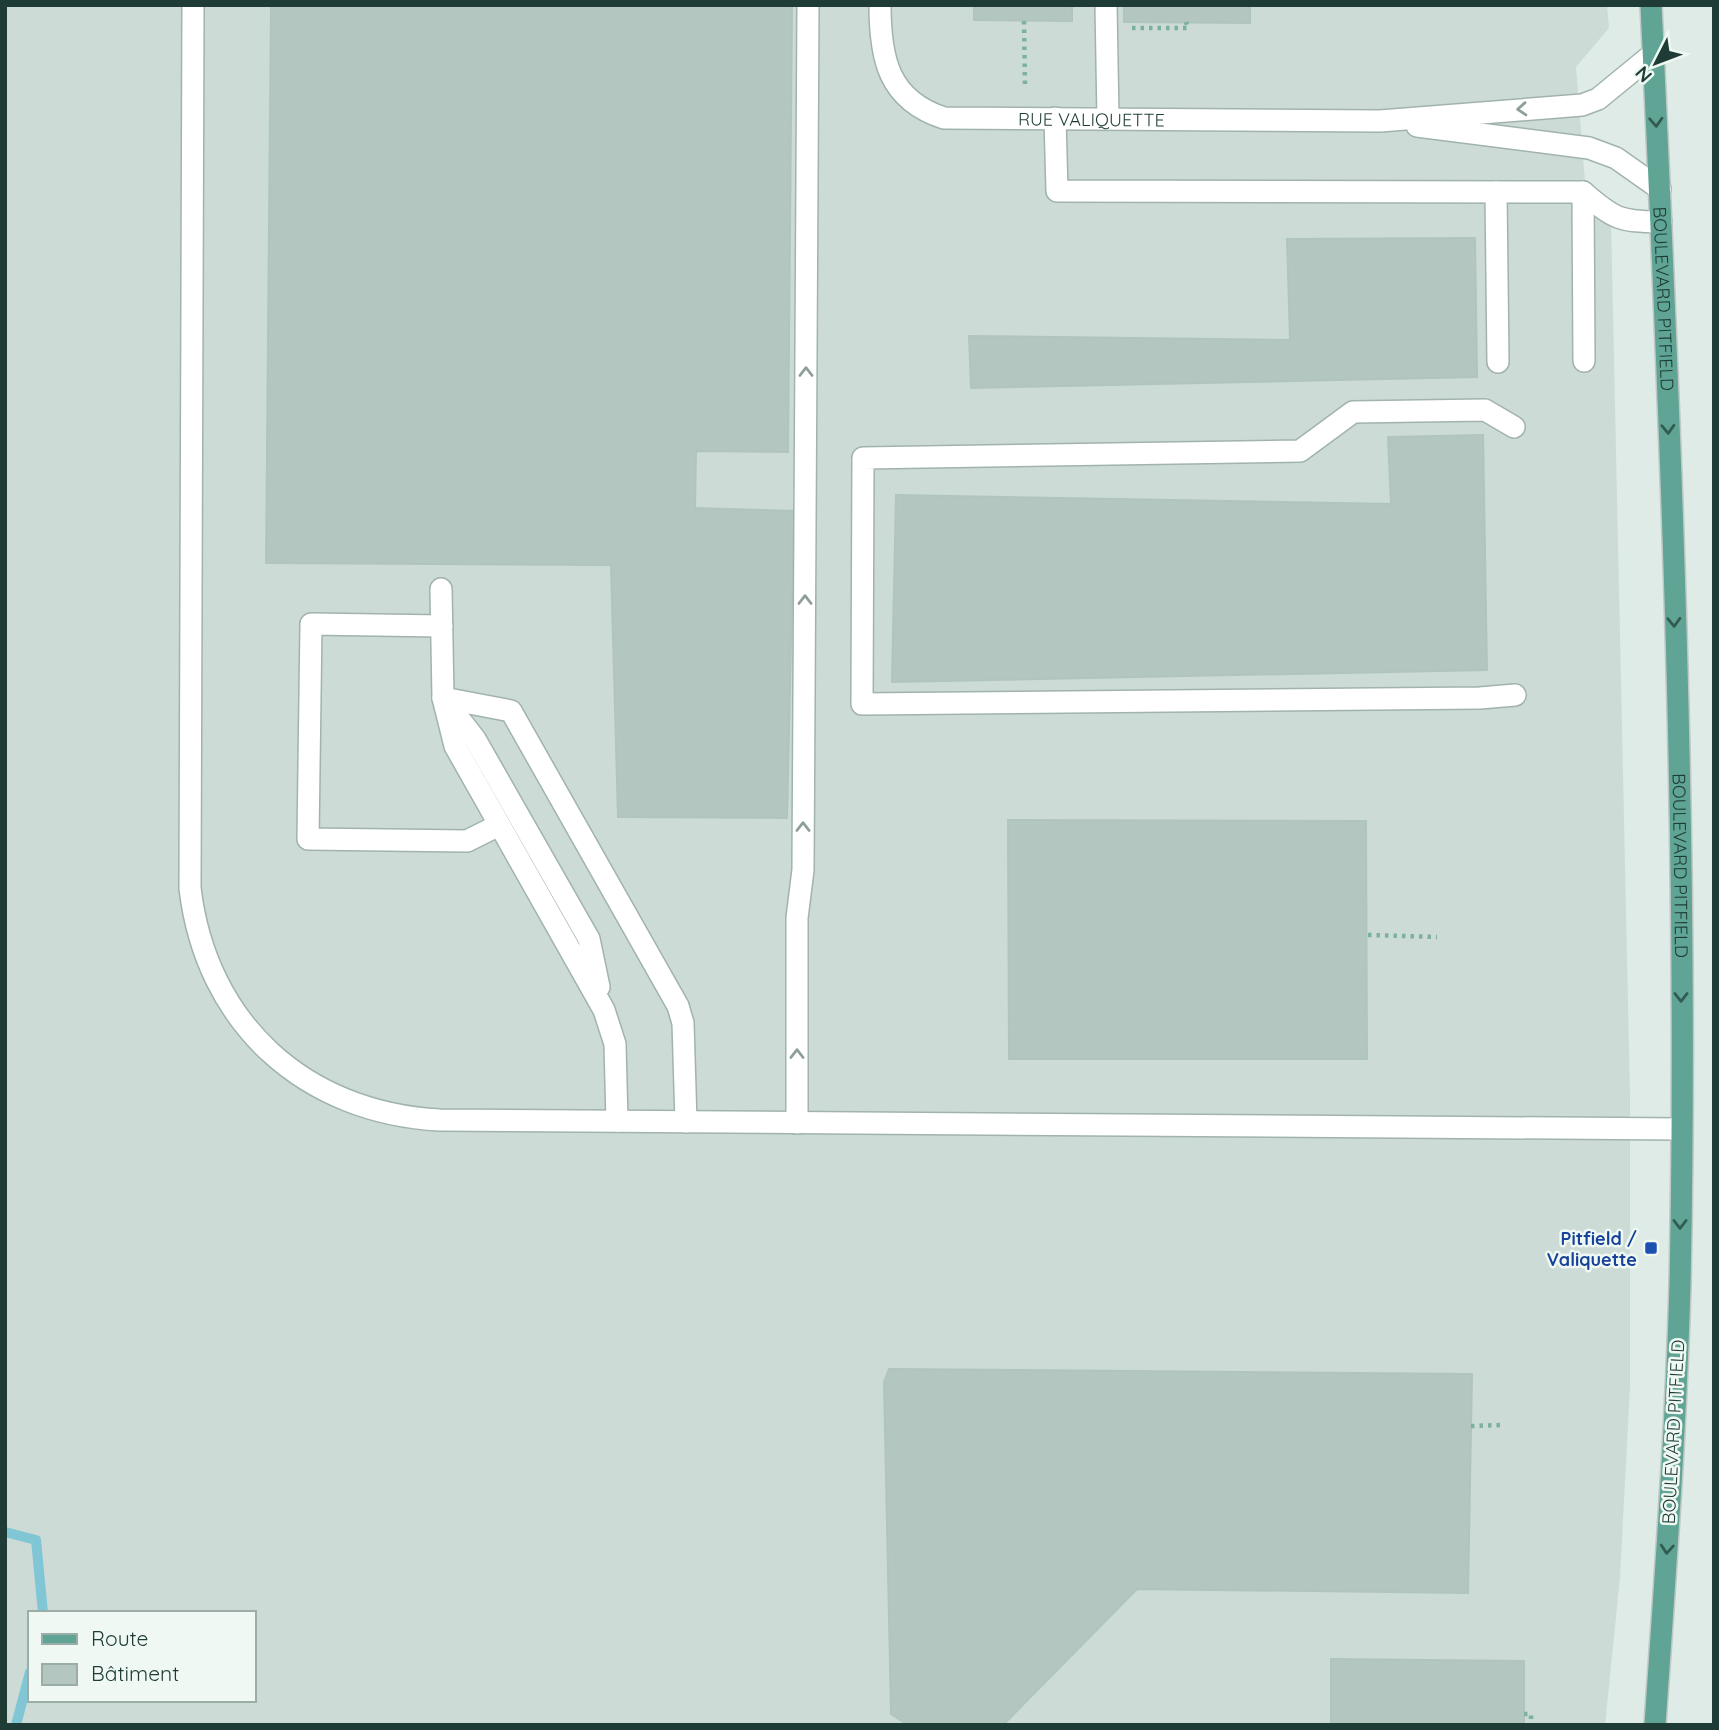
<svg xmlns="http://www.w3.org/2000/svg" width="1719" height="1730" font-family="Quicksand,sans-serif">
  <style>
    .built { fill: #ccdbd5; fill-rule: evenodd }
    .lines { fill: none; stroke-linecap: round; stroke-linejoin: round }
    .stream { stroke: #81c6d5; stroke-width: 10 }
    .building { fill: #b3c6bf; stroke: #b0c5bd; stroke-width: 2 }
    .minor-casing { stroke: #a1b3ad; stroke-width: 24 }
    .major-casing { stroke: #c0c8c6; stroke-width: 24 }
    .path { stroke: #7cb1a2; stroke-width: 4.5; stroke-dasharray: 3.5 5; stroke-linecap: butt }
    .minor { stroke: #fff; stroke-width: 21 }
    .major { stroke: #5fa494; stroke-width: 21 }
    .oneway { stroke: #8e9e9a }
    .oneway2 { stroke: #325b52 }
    .transit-dot { fill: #1a4fb4; stroke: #eff8f3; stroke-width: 2.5 }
    .labels { text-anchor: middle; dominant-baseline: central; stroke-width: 5; stroke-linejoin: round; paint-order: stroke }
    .street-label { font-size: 18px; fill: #1e3c35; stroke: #eff8f3 }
    .transit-label { font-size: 18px; font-weight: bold; fill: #164399; stroke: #eff8f3; text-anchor: end }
  </style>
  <rect width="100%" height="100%" fill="#deebe6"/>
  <path class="built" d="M5 5H1607L1609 28 1576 67 1585 182 1611 222 1630 1096V1386L1620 1577 1605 1725H5ZM30 1613H254V1700H30Z"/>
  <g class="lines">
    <g class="stream">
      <path d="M5 1532 36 1540 43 1613"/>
      <path d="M16 1725 30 1672"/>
    </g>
  </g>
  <g class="building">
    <path d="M271 5H792L788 452 696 451 695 508 794 511 787 818 618 817 611 565 266 563Z"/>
    <path d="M974 5H1072V21L974 20Z"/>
    <path d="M1124 5H1250V23L1124 22Z"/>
    <path d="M1475 238 1477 377 971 388 969 336 1290 340 1287 239Z"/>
    <path d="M1483 435 1487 670 892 682 896 495 1391 504 1388 437Z"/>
    <path d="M1008 820 1366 821 1367 1059H1009Z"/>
    <path d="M889 1369 1472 1374 1468 1593 1137 1589 1003 1725H908L891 1714 884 1382Z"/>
    <path d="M1331 1659 1524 1661V1725H1331Z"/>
  </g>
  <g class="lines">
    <g class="minor-casing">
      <g id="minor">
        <path d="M193 5 190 888C206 1024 305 1113 440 1120L1680 1129"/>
        <path id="s1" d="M880 5C880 58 888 100 944 118L1380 121 1582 105 1598 99 1653 54"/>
        <path d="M1106 5 1108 118"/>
        <path d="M1055 118 1057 191 1583 192C1615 220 1619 221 1661 222"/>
        <path d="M1417 126 1589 148 1616 158 1660 189"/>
        <path d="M1496 192 1498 362"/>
        <path d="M1583 192 1584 361"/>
        <path d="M1514 427 1485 410 1353 412 1300 451 863 458 862 704 1480 698 1515 695"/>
        <path d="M441 589 443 698 455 746 604 1010 615 1044 617 1121"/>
        <path d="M442 626 311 624 308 839 467 841 499 825"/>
        <path d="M443 698 511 711 678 1006 683 1023 686 1122"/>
        <path d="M447 703 475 739 589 939 599 987"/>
        <path d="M797 1123V918L803 870 808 5"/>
      </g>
    </g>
    <g class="major-casing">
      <g id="major">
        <path id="s2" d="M1651 5C1671 431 1689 858 1680 1284 1676 1431 1665 1578 1655 1725"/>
      </g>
    </g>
    <g class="path">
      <path d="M1024 21 1025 85"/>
      <path d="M1132 28H1188L1186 22"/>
      <path d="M1368 935 1437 937"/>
      <path d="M1471 1426 1501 1425"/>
      <path d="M1524 1714H1531V1725"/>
    </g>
    <use href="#minor" class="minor"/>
    <use href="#major" class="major"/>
  </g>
  <defs><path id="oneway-chevron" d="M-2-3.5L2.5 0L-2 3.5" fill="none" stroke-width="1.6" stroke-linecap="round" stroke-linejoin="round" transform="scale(1.75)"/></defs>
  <g class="oneway">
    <use href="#oneway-chevron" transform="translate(1522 109) rotate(176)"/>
    <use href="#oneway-chevron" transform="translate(806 372) rotate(-90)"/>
    <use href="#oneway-chevron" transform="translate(805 600) rotate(-90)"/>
    <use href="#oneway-chevron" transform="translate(803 827) rotate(-90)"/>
    <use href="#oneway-chevron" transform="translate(797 1054) rotate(-90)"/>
  </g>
  <g class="oneway2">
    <use href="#oneway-chevron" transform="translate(1656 122) rotate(87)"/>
    <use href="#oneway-chevron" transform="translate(1668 429) rotate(88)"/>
    <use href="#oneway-chevron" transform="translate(1674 622) rotate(88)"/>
    <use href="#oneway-chevron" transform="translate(1681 997) rotate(90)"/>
    <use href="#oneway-chevron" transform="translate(1680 1224) rotate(90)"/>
    <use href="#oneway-chevron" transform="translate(1667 1549) rotate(94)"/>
  </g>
  <rect class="transit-dot" x="1644" y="1241" width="14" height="14" rx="3.5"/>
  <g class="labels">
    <g class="street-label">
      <text stroke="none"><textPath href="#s1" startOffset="289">RUE VALIQUETTE</textPath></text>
      <text stroke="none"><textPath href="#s2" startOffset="294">BOULEVARD PITFIELD</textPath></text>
      <text stroke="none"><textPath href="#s2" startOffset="861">BOULEVARD PITFIELD</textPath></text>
      <text transform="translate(1673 1432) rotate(-87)">BOULEVARD PITFIELD</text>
    </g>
    <g class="transit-label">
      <text x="1637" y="1238">Pitfield /<tspan x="1637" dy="21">Valiquette</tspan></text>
    </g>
  </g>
  <rect width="1719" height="1730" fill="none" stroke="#1e3c35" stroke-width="14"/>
  <rect x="28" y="1611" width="228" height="91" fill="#eff8f3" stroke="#9bada7" stroke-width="2"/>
  <rect x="42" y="1634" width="35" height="10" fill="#5fa494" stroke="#9bada7" stroke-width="2"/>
  <text x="91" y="1646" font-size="21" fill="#1e3c35">Route</text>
  <rect x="42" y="1664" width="35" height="21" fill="#b3c6bf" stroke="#9bada7" stroke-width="2"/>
  <text x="91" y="1681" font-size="21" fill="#1e3c35">Bâtiment</text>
  <g transform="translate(1656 63) rotate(228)" stroke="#eff8f3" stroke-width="5" paint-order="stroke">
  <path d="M0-5L12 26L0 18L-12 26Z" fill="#1e3c35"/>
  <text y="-10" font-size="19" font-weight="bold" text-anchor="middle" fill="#1e3c35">N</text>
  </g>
</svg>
